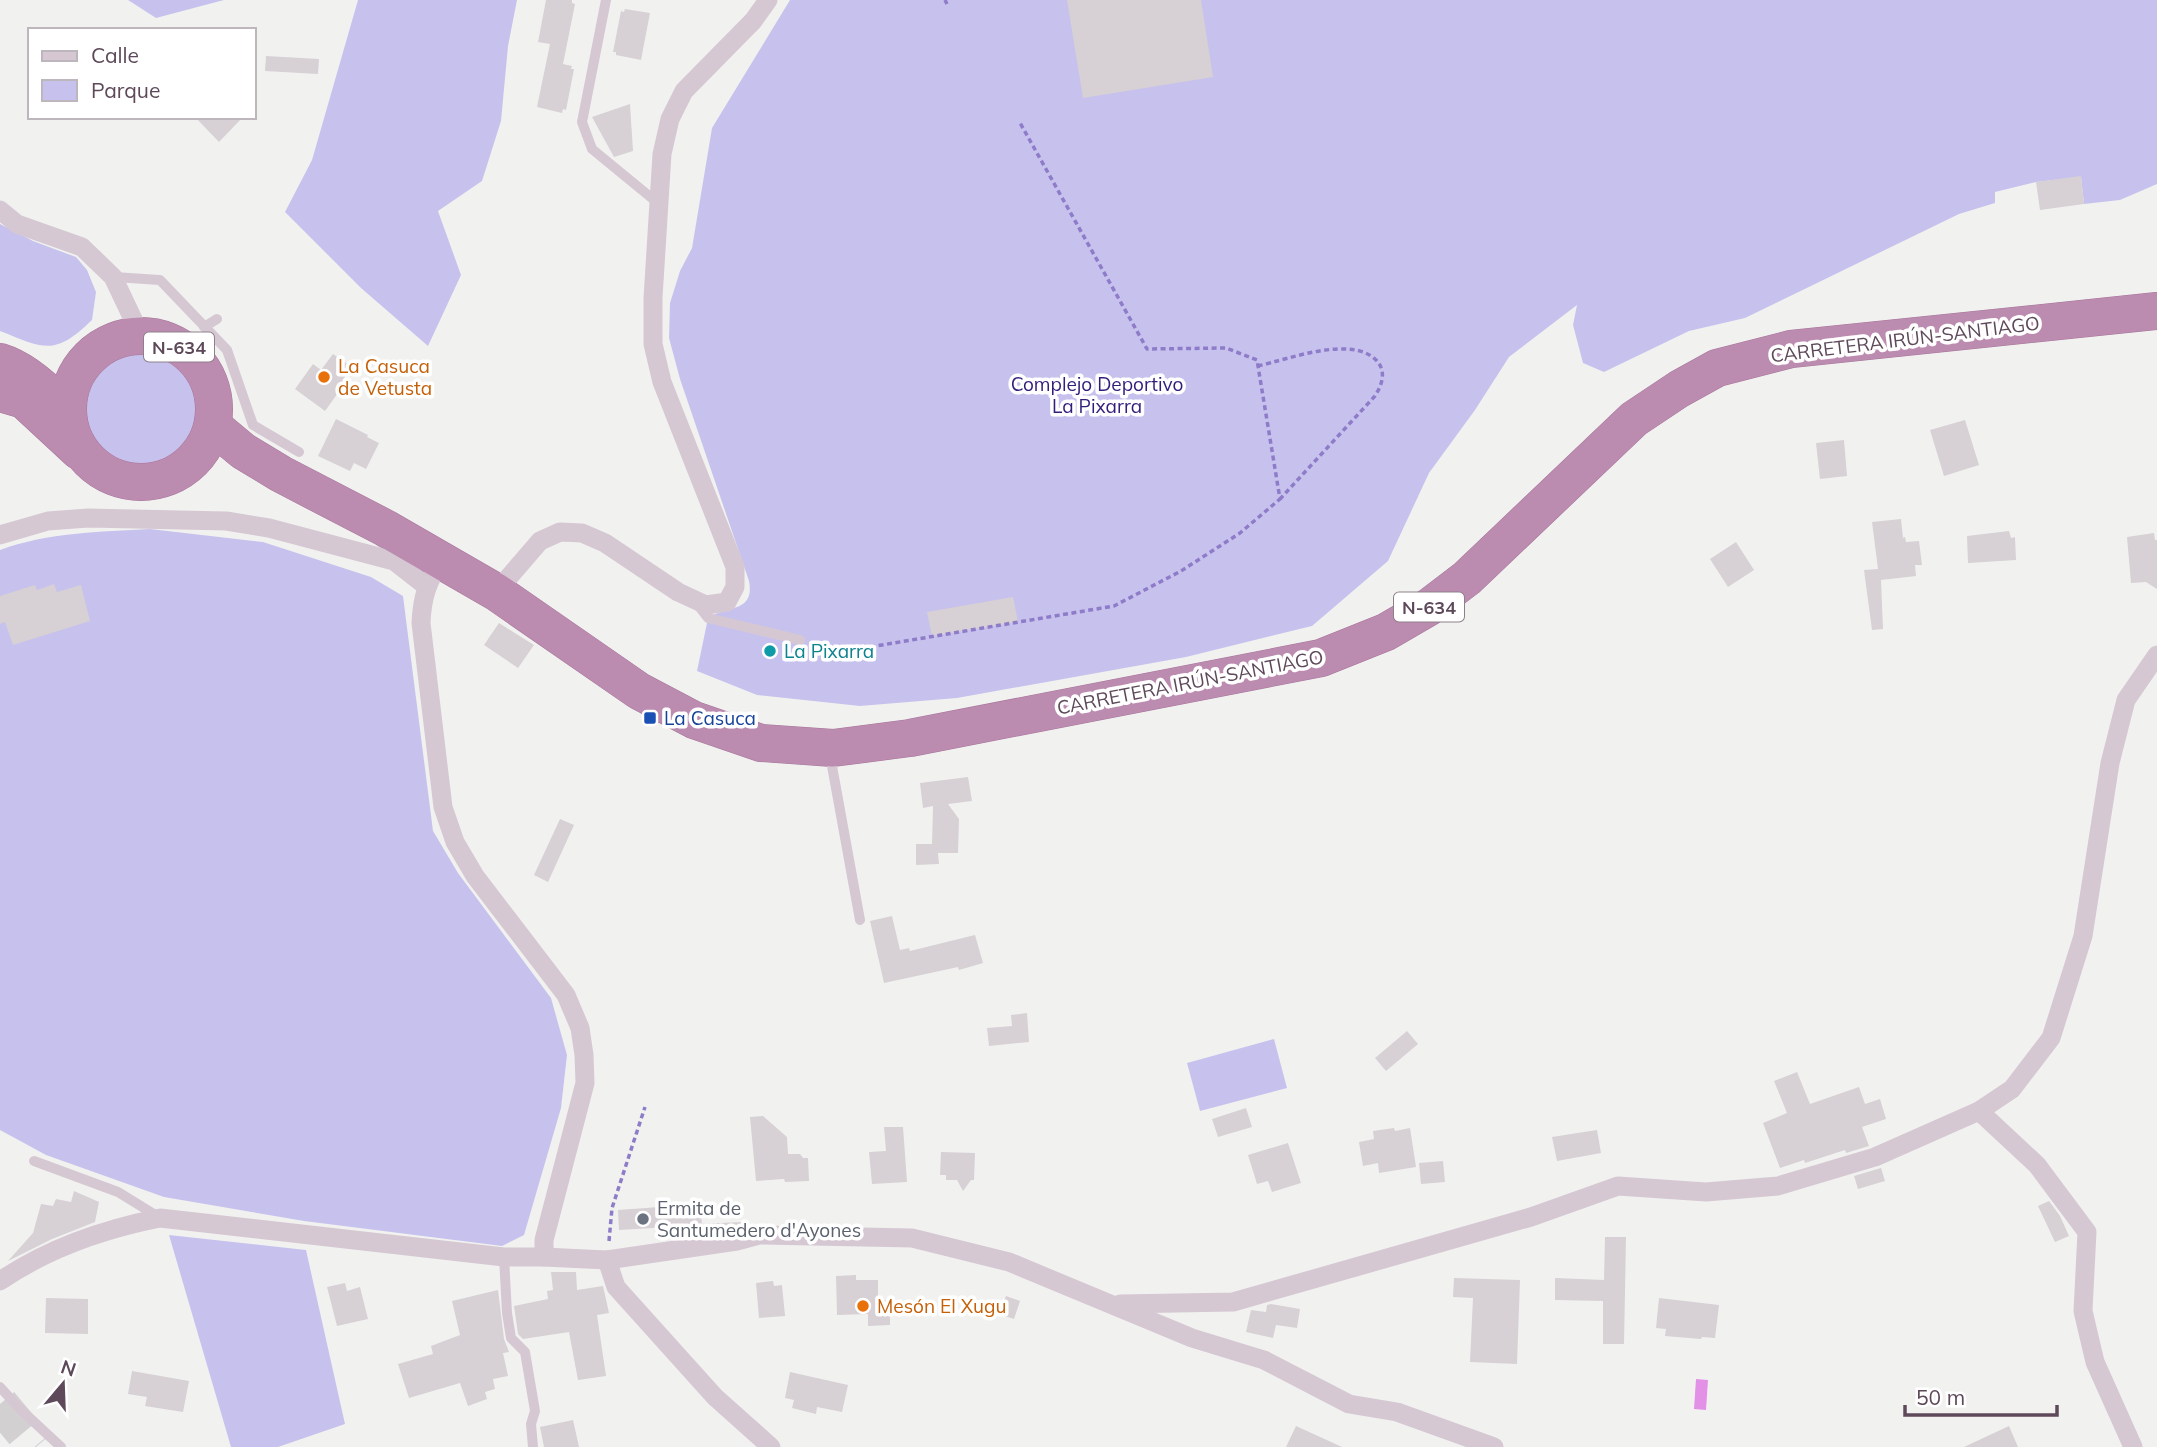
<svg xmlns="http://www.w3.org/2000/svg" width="2157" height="1447" font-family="Mulish,sans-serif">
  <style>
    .green { fill: #c7c2ed }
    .water { fill: #e291e7 }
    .building { fill: #d7d0d5 }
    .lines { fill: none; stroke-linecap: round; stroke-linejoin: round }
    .highway-tunnel { stroke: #d3d0d2; stroke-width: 37; stroke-dasharray: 37 18; stroke-linecap: butt }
    .highway-casing { stroke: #a8769b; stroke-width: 38 }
    .path { stroke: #8e7cc9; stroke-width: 3.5; stroke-dasharray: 5 3.5; stroke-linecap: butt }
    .lane { stroke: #d6c8d3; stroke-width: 10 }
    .street { stroke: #d6c8d3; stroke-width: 19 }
    .highway { stroke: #bc8bb0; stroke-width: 37 }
    .food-dot { fill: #e8710a; stroke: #fff; stroke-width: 2.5 }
    .culture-dot { fill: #0f9aa8; stroke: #fff; stroke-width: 2.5 }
    .transit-dot { fill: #1a4fb4; stroke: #fff; stroke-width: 2.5 }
    .worship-dot { fill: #6b7280; stroke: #fff; stroke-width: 2.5 }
    .labels { text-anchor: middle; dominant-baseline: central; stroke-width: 7; stroke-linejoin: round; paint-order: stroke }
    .shield { fill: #fff; stroke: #8e808b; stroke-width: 2 }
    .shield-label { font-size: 18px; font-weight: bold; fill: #5d4959 }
    .street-label { font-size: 19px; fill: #5d4959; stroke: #fff }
    .food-label { font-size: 19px; fill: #c56008; stroke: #fff; text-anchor: start }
    .park-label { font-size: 19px; fill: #331d7b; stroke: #fff }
    .culture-label { font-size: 19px; fill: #0d838f; stroke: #fff; text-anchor: start }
    .transit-label { font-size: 19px; fill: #164399; stroke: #fff; text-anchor: start }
    .worship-label { font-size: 19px; fill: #5b616d; stroke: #fff; text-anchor: start }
  </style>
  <rect width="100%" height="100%" fill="#f1f2f0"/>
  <g class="green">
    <path d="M128 0H224L156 18Z"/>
    <path d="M358 0H517L508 46 501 121 482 181 438 211 461 275 428 346 361 288 285 212 312 160Z"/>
    <path d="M790 0H2157V184L2120 200 2084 204 2081 177 2036 182 1995 192V203L1959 214 1745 318 1689 331 1604 372 1583 363 1573 325 1577 305 1509 357 1475 410 1429 473 1388 561 1312 626 1186 657 957 698 860 706 757 695 697 671 708 618C727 605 755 613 749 581L680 379 669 338 670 303 680 271 692 248 712 128Z"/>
    <path d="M0 224 33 241 76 257 87 270 96 292 92 320C55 356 45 349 0 331Z"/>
    <circle cx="139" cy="410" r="59"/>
    <path d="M150 529 263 542 371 577 403 596 433 831 458 873 551 998 567 1055 561 1108 524 1235 502 1246 304 1221 164 1197 46 1155 0 1130V550C49 532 99 532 150 529Z"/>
    <path d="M1274 1039 1287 1088 1200 1111 1187 1063Z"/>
    <path d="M169 1235 306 1250 345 1424 278 1447H231Z"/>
  </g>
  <path class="water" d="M1696 1379 1708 1380 1706 1410 1694 1409Z"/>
  <g class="building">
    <path d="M546 0H572V3L575 4 563 64 572 66 571 69H574L566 110 563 109 562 113 537 107 550 44 538 42Z"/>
    <path d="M1067 0H1201L1213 77 1083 98Z"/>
    <path d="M625 9 650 13 641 60 616 55V52H613L621 11 624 12Z"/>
    <path d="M266 56 319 59 318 74 265 71Z"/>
    <path d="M630 104 633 151 614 157 592 117Z"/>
    <path d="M195 117H243L219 142Z"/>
    <path d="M2081 176 2084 204 2040 210 2036 182Z"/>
    <path d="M333 354 352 367 340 384 343 386 325 411 295 389 313 364 321 370Z"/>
    <path d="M336 419 368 435 367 437 379 443 366 469 354 463 350 471 318 456Z"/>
    <path d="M1965 420 1979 465 1944 476 1930 430Z"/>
    <path d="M1844 440 1847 476 1820 479 1816 443Z"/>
    <path d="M1901 519 1903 538 1905 537 1906 542 1919 541 1922 565H1915L1916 576 1881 580 1883 629 1872 630 1864 570 1878 569 1872 522Z"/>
    <path d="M2009 531 2011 538 2015 537 2016 560 1968 563 1967 536Z"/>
    <path d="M2154 533 2155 540H2157V589L2146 582 2131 583 2127 537Z"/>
    <path d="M1736 542 1754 570 1728 587 1710 559Z"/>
    <path d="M54 584 57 592 81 585 90 621 13 645 5 622 0 624V596L35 585 37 590Z"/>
    <path d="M1013 597 1018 622 932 636 927 612Z"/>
    <path d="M499 623 534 645 518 668 484 645Z"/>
    <path d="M968 777 972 801 948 804 959 819 958 853H938L939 864 916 865V844H932L933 806 923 808 920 783Z"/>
    <path d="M560 819 574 825 548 882 534 875Z"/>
    <path d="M892 916 900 950 909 948 910 951 975 935 983 963 959 970 958 967 884 983 870 921Z"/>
    <path d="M1027 1013 1029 1042 989 1046 987 1028 1012 1026 1011 1015Z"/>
    <path d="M1407 1031 1418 1044 1386 1071 1375 1058Z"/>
    <path d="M1797 1072 1810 1104 1859 1087 1865 1104 1880 1099 1886 1119 1862 1127 1869 1146 1846 1153 1845 1150 1805 1163 1804 1160 1780 1168 1763 1123 1787 1113 1774 1081Z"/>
    <path d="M1246 1108 1252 1127 1218 1137 1212 1119Z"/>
    <path d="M763 1116 787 1137 788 1154H800L803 1158H808L809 1181 785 1182 784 1179 756 1181 750 1117Z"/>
    <path d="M884 1127H903L907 1182 872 1184 869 1152 886 1151Z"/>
    <path d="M1394 1128 1395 1131 1410 1128 1416 1167 1379 1173 1378 1163 1363 1166 1359 1142 1374 1139 1373 1131Z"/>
    <path d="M1597 1130 1601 1153 1557 1161 1552 1137Z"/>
    <path d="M1288 1143 1301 1183 1272 1192 1268 1181 1257 1184 1248 1155Z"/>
    <path d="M941 1152 975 1153 974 1180H971L963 1191 957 1180H946V1175H940Z"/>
    <path d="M1443 1161 1445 1182 1421 1184 1419 1163Z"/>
    <path d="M1881 1168 1885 1181 1858 1189 1854 1176Z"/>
    <path d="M74 1191 99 1202 95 1222 52 1239 8 1261 33 1233 41 1204 53 1206 56 1199 71 1202Z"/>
    <path d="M2049 1201 2060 1216 2069 1236 2055 1242 2038 1206Z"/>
    <path d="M700 1204 702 1224H697L743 1222V1227L689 1236 688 1226 619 1230 618 1210Z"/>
    <path d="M1605 1237H1626L1624 1344H1603V1301L1555 1300V1278L1604 1280Z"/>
    <path d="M551 1272H576L577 1290 603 1286 609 1313 597 1315 606 1376 578 1380 569 1332 523 1339 518 1334 514 1306 548 1299 547 1291 553 1290Z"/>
    <path d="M856 1275V1280H878V1300H890V1325L868 1326V1314L837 1315 836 1276Z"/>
    <path d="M1454 1278 1520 1280 1517 1364 1470 1362 1473 1298 1453 1297Z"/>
    <path d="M773 1281 774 1286 782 1285 785 1316 759 1318 756 1283Z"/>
    <path d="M345 1283 347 1291 360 1287 368 1319 337 1326 327 1287Z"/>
    <path d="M498 1290 504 1339 509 1352 503 1353 508 1376 493 1379 495 1389 485 1392 487 1399 468 1406 460 1383 409 1398 398 1364 433 1354 431 1346 460 1335 452 1301Z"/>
    <path d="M1006 1296 1020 1301 1014 1319 999 1314Z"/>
    <path d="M46 1298 88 1299V1334L45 1333Z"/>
    <path d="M1659 1298 1719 1305 1715 1338 1702 1337 1701 1339 1665 1336 1666 1329 1656 1328Z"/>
    <path d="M1271 1304 1300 1309 1297 1328 1276 1325 1273 1338 1246 1332 1251 1310 1266 1312 1267 1305Z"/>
    <path d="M132 1371 189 1381 183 1412 145 1406 147 1397 128 1394Z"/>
    <path d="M790 1372 848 1385 842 1412 817 1407 816 1414 792 1408 794 1400 785 1398Z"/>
    <path d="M573 1420 579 1447H544L540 1427Z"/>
    <path d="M1296 1426 1342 1447H1286Z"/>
    <path d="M2009 1426 2018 1447H1964Z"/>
  </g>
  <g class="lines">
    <path class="highway-tunnel" d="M0 1404 36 1447"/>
    <g class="highway-casing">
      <g id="highway">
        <circle cx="141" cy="409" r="73"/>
        <path d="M0 362C23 369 43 387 59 404"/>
        <path d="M0 393 24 400 79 451"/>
        <path d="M213 426 243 451 281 474 385 528 496 592 639 691 694 720 761 743 833 748 910 738 1321 658 1386 632 1429 607 1467 578 1634 419 1679 389 1717 368 1791 349 2157 311"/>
      </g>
    </g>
    <g class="path">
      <path d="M945 0 947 4"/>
      <path d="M1258 366C1289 359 1351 335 1376 360 1387 371 1382 385 1375 396L1280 499"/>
      <path d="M812 643 846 651 1114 606 1181 571 1240 533 1280 499 1257 360 1226 348 1147 349 1019 121"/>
      <path d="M609 1241 612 1208 645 1107"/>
    </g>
    <g class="lane">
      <path d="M606 0 582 122 592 149 659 204"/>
      <path d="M114 277 160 280 227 350 253 425 299 452"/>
      <path d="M204 327 217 319"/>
      <path d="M697 604 708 618 800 640"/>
      <path d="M830 755 860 920"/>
      <path d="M34 1161 118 1192 157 1216"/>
      <path d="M504 1257 507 1313 511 1338 525 1352 535 1411 531 1424 533 1447"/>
      <path d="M0 1387 20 1409 61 1447"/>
    </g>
    <g class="street">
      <path d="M0 210 17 224 82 247 113 277 141 336"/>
      <path d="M0 535 48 521 88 518 226 521 269 528 394 561 426 586"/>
      <path d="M441 559C428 582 422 596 421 623L443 807 455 842 475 876 566 995 580 1028 584 1055 585 1083 544 1240V1257"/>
      <path d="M496 592 540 541 560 532 582 533 605 543 678 592 706 605 727 602 735 587V567L662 382 653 344V298L662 154 670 119 684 91 753 21 768 0"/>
      <path d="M1979 1111 2037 1165 2087 1232 2083 1311 2095 1362 2133 1447"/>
      <path d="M607 1260 616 1287 715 1397 771 1447"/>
      <path d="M0 1281C47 1249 104 1229 160 1218L504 1257H544L607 1260 737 1241 759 1235 912 1238 1009 1262 1192 1338 1264 1360 1349 1404 1397 1412 1494 1447"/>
      <path d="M1120 1304 1233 1302 1531 1217 1618 1186 1706 1192 1778 1186 1875 1157 1979 1111 2012 1089 2051 1038 2083 936 2110 763 2126 700 2157 655"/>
    </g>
    <use href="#highway" class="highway"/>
  </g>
  <g class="food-dot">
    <circle cx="324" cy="377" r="7"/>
    <circle cx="863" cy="1306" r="7"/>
  </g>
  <circle class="culture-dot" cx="770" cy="651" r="7"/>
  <rect class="transit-dot" x="643" y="711" width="14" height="14" rx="3.5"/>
  <circle class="worship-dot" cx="643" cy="1219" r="7"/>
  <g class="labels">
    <g class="shield">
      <rect x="144" y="332.5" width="70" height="29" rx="5"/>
      <rect x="1394" y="592.5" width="70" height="29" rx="5"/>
    </g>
    <g class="shield-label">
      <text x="179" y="347">N-634</text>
      <text x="1429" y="607">N-634</text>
    </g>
    <g class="street-label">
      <text transform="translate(1905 339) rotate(-7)">CARRETERA IRÚN-SANTIAGO</text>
      <text transform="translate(1190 682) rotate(-11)">CARRETERA IRÚN-SANTIAGO</text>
    </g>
    <g class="food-label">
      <text x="338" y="366">La Casuca<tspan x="338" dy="22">de Vetusta</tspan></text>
      <text x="877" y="1306">Mesón El Xugu</text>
    </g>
    <g class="park-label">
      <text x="1097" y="384">Complejo Deportivo<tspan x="1097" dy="22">La Pixarra</tspan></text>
    </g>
    <g class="culture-label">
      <text x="784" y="651">La Pixarra</text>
    </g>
    <g class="transit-label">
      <text x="664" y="718">La Casuca</text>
    </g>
    <g class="worship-label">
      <text x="657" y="1208">Ermita de<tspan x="657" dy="22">Santumedero d'Ayones</tspan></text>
    </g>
  </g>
  <rect x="28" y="28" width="228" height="91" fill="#ffffff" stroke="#beb6bd" stroke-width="2"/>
  <rect x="42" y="51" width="35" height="10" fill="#d6c8d3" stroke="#beb6bd" stroke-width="2"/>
  <text x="91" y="63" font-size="21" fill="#5d4959">Calle</text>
  <rect x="42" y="80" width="35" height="21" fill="#c7c2ed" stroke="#beb6bd" stroke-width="2"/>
  <text x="91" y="98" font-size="21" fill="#5d4959">Parque</text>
  <g transform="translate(63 1384) rotate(19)" stroke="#ffffff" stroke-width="5" paint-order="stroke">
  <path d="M0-5L12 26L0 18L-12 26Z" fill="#5d4959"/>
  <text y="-10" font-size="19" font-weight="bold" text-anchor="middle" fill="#5d4959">N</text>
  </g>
  <path d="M1905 1405v10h152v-10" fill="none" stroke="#5d4959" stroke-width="3.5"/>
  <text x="1916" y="1405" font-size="21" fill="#5d4959" stroke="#ffffff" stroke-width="5" paint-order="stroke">50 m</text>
</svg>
